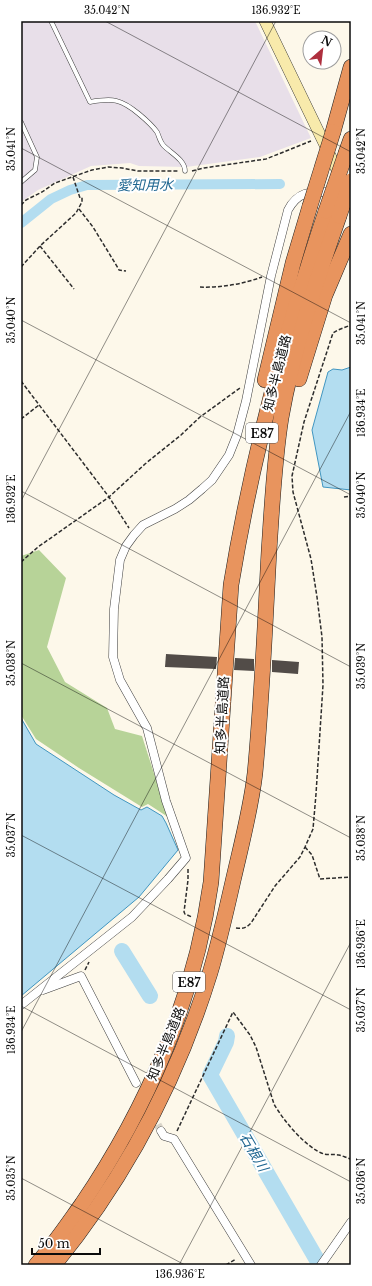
<svg xmlns="http://www.w3.org/2000/svg" width="372" height="1286" font-family="'Libre Baskerville','Noto Sans JP',serif">
  <style>
    .industrial { fill: #e8dfe9 }
    .forest { fill: #b7d398 }
    .water { fill: #b3ddf0; stroke: #4196c1 }
    .lines { fill: none; stroke-linecap: round; stroke-linejoin: round }
    .canal { stroke: #b3ddf0; stroke-width: 10 }
    .river { stroke: #b3ddf0; stroke-width: 16 }
    .building { fill: #524c48 }
    .street-tunnel { stroke: #d9d4c9; stroke-width: 8; stroke-dasharray: 8 4; stroke-linecap: butt }
    .lane-casing { stroke: #3e3e3e; stroke-width: 5 }
    .street-casing { stroke: #3e3e3e; stroke-width: 9 }
    .secondary-casing { stroke: #2d2d2d; stroke-width: 12 }
    .highway-casing { stroke: #1c1c1c; stroke-width: 16 }
    .path { stroke: #2d2d2d; stroke-width: 1.5; stroke-dasharray: 4 2; stroke-linecap: butt }
    .lane { stroke: #fff; stroke-width: 4 }
    .street { stroke: #fff; stroke-width: 8 }
    .secondary { stroke: #f8eaab; stroke-width: 11 }
    .highway { stroke: #e8945e; stroke-width: 15 }
    .highway-bridge-casing { stroke: #1c1c1c; stroke-width: 16; stroke-linecap: butt }
    .highway-bridge { stroke: #e8945e; stroke-width: 15 }
    .ticks { fill: none; stroke: #0b0b0b; stroke-width: 1; stroke-opacity: 0.45 }
    .labels { text-anchor: middle; dominant-baseline: central; stroke-width: 4; stroke-linejoin: round; paint-order: stroke }
    .shield { fill: #fff; stroke: #545454; stroke-width: 1 }
    .shield-label { font-size: 12px; font-weight: bold; fill: #0b0b0b }
    .street-label { font-size: 13px; fill: #0b0b0b; stroke: #fff }
    .water-label { font-size: 14px; font-style: italic; fill: #206791; stroke: #fff }
    .neatline { fill: none; stroke: #0b0b0b; stroke-width: 1.5 }
    .ticks-label { font-size: 10px; text-anchor: middle; fill: #0b0b0b }
  </style>
  <rect width="100%" height="100%" fill="#fdf8ea"/>
  <path class="industrial" d="M21 21H255L311 138 260 157 186 167 139 166 130 163 91 166 38 190 21 202Z"/>
  <path class="forest" d="M39 550 66 578 47 647 65 682 107 708 115 729 142 736 168 817 148 804 142 807 79 768 36 739 21 715V556Z"/>
  <g class="water">
    <path d="M351 367V490L323 487 312 430 328 372 333 369 342 370Z"/>
    <path d="M21 718 36 744 114 795 141 810 147 807 162 816 166 823 178 850 139 897 21 996Z"/>
  </g>
  <g class="lines">
    <path class="canal" d="M21 223 51 199 70 190 87 185 280 184"/>
    <g class="river">
      <path d="M122 951 150 996"/>
      <path d="M227 1036 226 1042 210 1075 320 1265"/>
    </g>
  </g>
  <g class="building">
    <path d="M166 654 217 657 216 669 165 667Z"/>
    <path d="M235 658 254 659V671L234 670Z"/>
    <path d="M272 660 299 662 298 674 272 672Z"/>
  </g>
  <g class="lines">
    <path class="street-tunnel" d="M152 1114 161 1131"/>
    <g class="lane-casing">
      <g id="lane">
        <path d="M51 21 90 102C113 98 121 99 139 114 145 119 152 125 157 132 159 136 160 142 164 146 171 153 185 160 185 171"/>
        <path d="M21 122 37 157 35 170 21 182"/>
      </g>
    </g>
    <g class="street-casing">
      <g id="street">
        <path d="M43 990 81 976 136 1083"/>
        <path d="M21 1005 132 917 168 879 186 858 166 801 147 728 120 680 113 657 114 609 120 560 126 546 134 535 143 525 175 509 189 500 202 489 212 480 229 455 237 435 246 401 271 276 288 210C299 189 313 192 334 192"/>
        <path d="M161 1131 164 1136 174 1139 251 1265"/>
        <path d="M321 1265 351 1222"/>
      </g>
    </g>
    <g class="secondary-casing">
      <path id="secondary" d="M265 21 340 176"/>
    </g>
    <g class="highway-casing">
      <g id="highway">
        <path d="M333 132 351 67"/>
        <path d="M346 153 351 139"/>
        <path d="M299 379 325 295 351 234"/>
        <path d="M265 380 293 263 310 206"/>
        <path d="M36 1265C53 1246 67 1225 82 1204 147 1108 195 998 211 882L231 585C252 458 285 333 326 211"/>
        <path d="M54 1265C125 1178 177 1080 210 973 219 943 226 912 233 881 241 846 251 809 255 773 262 699 265 625 269 551 272 507 274 462 281 418 293 349 316 282 339 216"/>
      </g>
    </g>
    <g class="path">
      <path d="M192 171 204 168 266 159 311 141"/>
      <path d="M73 177 80 198"/>
      <path d="M21 205 26 200 42 192 55 183 92 170 108 167 122 168 138 171H178"/>
      <path d="M79 209 93 227 118 268 119 270 126 271"/>
      <path d="M40 246 74 289"/>
      <path d="M21 267 40 246 76 213 82 202V197"/>
      <path d="M200 287C220 288 243 284 262 277"/>
      <path d="M21 381 109 497 129 528"/>
      <path d="M21 419 39 405"/>
      <path d="M344 497 351 496"/>
      <path d="M21 562 38 547 109 497 145 464 181 435 200 417 240 388"/>
      <path d="M305 847 312 855 320 879 351 877"/>
      <path d="M188 869V880L184 912 185 914 192 917"/>
      <path d="M236 928C243 929 246 928 251 923L275 886 300 857 305 847 313 829 316 794 323 685 322 637 317 597 311 559 293 492 292 476 304 422 333 333 338 330 351 325"/>
      <path d="M85 970 89 962"/>
      <path d="M177 1131 233 1012 250 1035 256 1047 274 1104C283 1120 306 1148 324 1154 329 1155 334 1154 339 1155 343 1156 347 1158 351 1159"/>
      <path d="M226 1265 236 1259"/>
    </g>
    <use href="#lane" class="lane"/>
    <use href="#street" class="street"/>
    <use href="#secondary" class="secondary"/>
    <use href="#highway" class="highway"/>
    <g class="highway-bridge-casing">
      <g id="highway-bridge">
        <path d="M310 206 333 132"/>
        <path d="M326 211 346 153"/>
        <path d="M339 216 351 181"/>
      </g>
    </g>
    <use href="#highway-bridge" class="highway-bridge"/>
  </g>
  <path class="ticks" d="M105 21 351 152M21 148 351 323M21 320 351 495M21 491 351 667M21 501 276 21M21 663 351 838M21 835 351 1010M21 1006 351 1182M21 1032 351 411M21 1178 185 1265M179 1265 351 942"/>
  <g class="labels">
    <g class="shield">
      <rect x="246" y="423" width="32" height="20" rx="3"/>
      <rect x="173" y="972" width="32" height="20" rx="3"/>
    </g>
    <g class="shield-label">
      <text x="262" y="433">E87</text>
      <text x="189" y="982">E87</text>
    </g>
    <g class="street-label">
      <text transform="translate(277 373) rotate(-76)">知多半島道路</text>
      <text transform="translate(222 715) rotate(-87)">知多半島道路</text>
      <text transform="translate(166 1044) rotate(-68)">知多半島道路</text>
    </g>
    <g class="water-label">
      <text transform="translate(145 185) rotate(-1)">愛知用水</text>
      <text transform="translate(254 1152) rotate(60)">石根川</text>
    </g>
  </g>
  <rect width="372" height="1286" fill="none" stroke="#ffffff" stroke-width="44"/>
  <g transform="translate(322 50) rotate(28)"><circle r="19" fill="#ffffff" stroke="#9d9d9d"/>
  <path d="M0-3L7 15L0 10L-7 15Z" fill="#ae2f3e"/>
  <text y="-6" font-size="11" font-weight="bold" text-anchor="middle" fill="#0b0b0b">N</text>
  </g>
  <path d="M32 1248v6h68v-6" fill="none" stroke="#0b0b0b" stroke-width="2"/>
  <text x="38" y="1248" font-size="12" fill="#0b0b0b" stroke="#ffffff" stroke-width="3" paint-order="stroke">50 m</text>
  <rect x="22" y="22" width="328" height="1242" class="neatline"/>
  <g class="ticks-label">
    <text x="107" y="14">35.042°N</text>
    <text x="276" y="14">136.932°E</text>
    <text transform="translate(11 149) rotate(-90)" y="4">35.041°N</text>
    <text transform="translate(361 151) rotate(-90)" y="4">35.042°N</text>
    <text transform="translate(11 320) rotate(-90)" y="4">35.040°N</text>
    <text transform="translate(361 323) rotate(-90)" y="4">35.041°N</text>
    <text transform="translate(361 413) rotate(-90)" y="4">136.934°E</text>
    <text transform="translate(361 495) rotate(-90)" y="4">35.040°N</text>
    <text transform="translate(11 499) rotate(-90)" y="4">136.932°E</text>
    <text transform="translate(11 663) rotate(-90)" y="4">35.038°N</text>
    <text transform="translate(361 666) rotate(-90)" y="4">35.039°N</text>
    <text transform="translate(11 835) rotate(-90)" y="4">35.037°N</text>
    <text transform="translate(361 838) rotate(-90)" y="4">35.038°N</text>
    <text transform="translate(361 944) rotate(-90)" y="4">136.936°E</text>
    <text transform="translate(361 1010) rotate(-90)" y="4">35.037°N</text>
    <text transform="translate(11 1030) rotate(-90)" y="4">136.934°E</text>
    <text transform="translate(11 1178) rotate(-90)" y="4">35.035°N</text>
    <text transform="translate(361 1181) rotate(-90)" y="4">35.036°N</text>
    <text x="180" y="1278">136.936°E</text>
  </g>
</svg>
